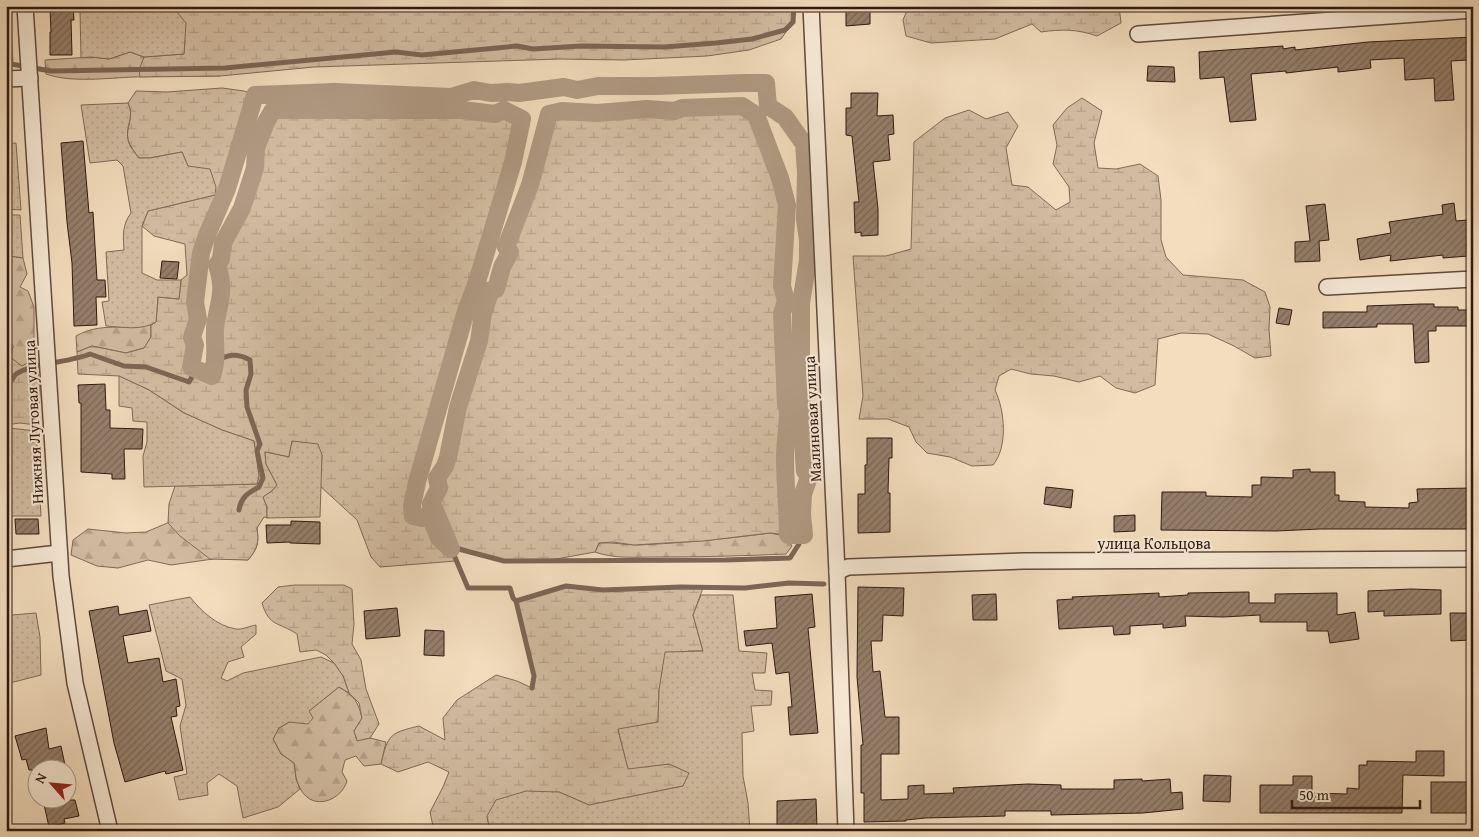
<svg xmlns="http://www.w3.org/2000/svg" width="1479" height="837" font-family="'Gentium Book Plus',serif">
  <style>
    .forest { fill: url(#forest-firs); stroke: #806a59 }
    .wetland { fill: url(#wetland-marsh); stroke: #806a59 }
    .garden { fill: url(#garden-dots); stroke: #806a59 }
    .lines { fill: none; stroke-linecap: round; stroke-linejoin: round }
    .stream { stroke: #7c6655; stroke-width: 5 }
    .canal { stroke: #b09a83; stroke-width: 18 }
    .building { fill: url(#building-hatch); stroke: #2f1911 }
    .street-casing { stroke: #604a3c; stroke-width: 18 }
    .street { stroke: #f7e9d5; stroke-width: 15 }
    .labels { text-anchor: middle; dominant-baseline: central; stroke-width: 4; stroke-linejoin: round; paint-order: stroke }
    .street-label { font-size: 16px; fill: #2f1911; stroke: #f7e9d5 }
  </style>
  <defs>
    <pattern id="forest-firs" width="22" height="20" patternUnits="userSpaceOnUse" patternTransform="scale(1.25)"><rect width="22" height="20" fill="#d2bca1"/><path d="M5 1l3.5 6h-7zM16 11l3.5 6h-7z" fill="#b5a18a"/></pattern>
    <pattern id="wetland-marsh" width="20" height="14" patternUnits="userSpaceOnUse" patternTransform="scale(1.25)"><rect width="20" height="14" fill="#d2bca1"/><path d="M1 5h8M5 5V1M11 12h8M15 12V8" fill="none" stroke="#b5a18a"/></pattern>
    <pattern id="garden-dots" width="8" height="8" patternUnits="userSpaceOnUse" patternTransform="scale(1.25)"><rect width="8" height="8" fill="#d2bca1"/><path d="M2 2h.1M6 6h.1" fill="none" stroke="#b5a18a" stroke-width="1.8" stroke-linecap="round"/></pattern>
    <pattern id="building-hatch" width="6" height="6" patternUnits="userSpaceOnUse" patternTransform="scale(1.25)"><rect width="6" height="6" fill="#957f6b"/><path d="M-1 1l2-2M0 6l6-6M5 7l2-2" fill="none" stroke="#7a6757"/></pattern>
  </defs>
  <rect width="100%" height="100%" fill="#f3ddbe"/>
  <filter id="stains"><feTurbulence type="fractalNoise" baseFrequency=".004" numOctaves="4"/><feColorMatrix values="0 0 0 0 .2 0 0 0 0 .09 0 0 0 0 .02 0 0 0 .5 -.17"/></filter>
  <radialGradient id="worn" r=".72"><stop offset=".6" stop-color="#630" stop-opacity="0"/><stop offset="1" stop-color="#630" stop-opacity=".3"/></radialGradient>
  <g class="forest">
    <path d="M130 52 144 57 220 76C191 76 163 76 134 77 108 78 71 83 46 74L45 60 91 57 109 59Z"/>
    <path d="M10 256 23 258 27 274 20 287 28 291 34 307V359L22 367 11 358 13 346 6 334V314L9 310 6 307V258Z"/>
    <path d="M151 325V337L144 348 126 353 92 346 77 352 76 336C100 322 125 330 151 325Z"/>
    <path d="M184 516H264L257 528C259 543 258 548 248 560L220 558 171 565 148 560 118 568 97 566 71 555 73 540 88 529 126 533 146 532Z"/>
    <path d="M770 533 785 536 792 546 786 554C742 556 699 557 656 557 636 557 614 559 595 552L599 543C613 542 625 545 638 545 682 543 726 539 770 533Z"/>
    <path d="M339 687C354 696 358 701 362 718L354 731 357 740 370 738 386 742 381 764 364 766 356 756 345 760 342 772 347 781C341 801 313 811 301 790 296 782 295 772 294 763L281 754 273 739 279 728 309 711Z"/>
  </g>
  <g class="wetland">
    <path d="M145 6H794L793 22 781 39 749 50 707 56 624 60 560 59 314 67 220 76 140 77 139 70 144 57 184 54 185 41 176 11Z"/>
    <path d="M907 6H1119L1121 23 1097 36C1077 29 1061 29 1041 32L1032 24 995 39 931 43 906 36 903 20 908 8Z"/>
    <path d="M222 88 244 91 255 95 227 189 207 235 201 253 195 302 198 319 192 337 195 345 191 367 212 376C219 359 214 343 215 326 217 301 224 291 217 265L221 259 223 243 242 208 255 168 256 148 266 122 273 110H462L495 114 504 110 522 119 513 162 477 282 466 311 417 482 412 506 413 516 422 518 429 514 439 538 451 549 456 561 380 567 371 557 357 520 320 486 322 455 292 441 289 457 265 452 266 464 277 485 272 491 263 497 267 507V518L264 517 257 528C259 543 258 548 248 560L210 559 180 536 168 523 169 504 175 486 257 484 259 476 254 441 222 430 184 413 149 390 119 376 78 374 77 352 92 346 126 353 144 348 151 337V325L156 322 158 297 179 299 181 280 187 275 185 244 154 236 142 226 148 211 215 195 188 166 182 152 150 158H139C135 153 130 146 128 140 125 126 135 119 128 103L136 91 167 92Z"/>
    <path d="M1082 98 1102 111 1094 143 1098 168 1116 169 1140 164 1158 176 1161 200V240L1166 257 1183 275 1243 280 1265 292 1270 307 1269 329 1271 356 1255 358 1234 346 1208 334 1181 333 1158 339 1155 385 1135 393 1116 388 1100 376 1079 382 1054 376 1031 374 1011 369 999 376 995 390C1005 411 1008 447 993 465L972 466 950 457 927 453 916 442 909 427 888 419H859L863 396 853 256H886L911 249 914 142 945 118 969 110 986 119 1008 112 1018 126 1006 148 1012 185 1028 187 1056 210 1070 202 1069 187 1053 164 1057 145 1053 125 1067 108Z"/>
    <path d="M742 106 756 115 780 178 787 205 782 286 786 301 782 313 786 404 788 411 785 455 788 535 770 533 703 541 665 543 634 545 613 542 599 543 595 552 540 562 504 561 450 544 434 508 431 504 439 488 437 478 445 466 448 457 458 407 479 342 483 313 491 290 496 289 502 267 510 252 506 247 530 185 549 114 562 111 597 113 647 109 675 111 682 108Z"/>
    <path d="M6 334 13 346 11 358 22 366 34 359C42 381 41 402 36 425L20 423 6 425Z"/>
    <path d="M295 585H344L352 589 354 624 352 644 361 660 366 689 379 724 370 738 357 741 354 731 362 718 359 703 349 693 343 676 334 663 326 655 316 650 300 652 297 634C279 622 269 627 262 603L278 587Z"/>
    <path d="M566 586 603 590 703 588 693 615 703 651H688L659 690 658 722 618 730 628 768 669 764 690 773 683 786 589 805 559 792 487 816 490 831H434L430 812 443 787 449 772 428 762 398 772 381 764C388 734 390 733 419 726L445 740 443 718 457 700 496 675 517 681 532 688 534 675 516 601Z"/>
  </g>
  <g class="garden">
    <path d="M82 6H144L176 11 186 23 184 54 144 57 130 52 109 59 91 57 81 58 80 10Z"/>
    <path d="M128 103C135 118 125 125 128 140 129 146 135 153 139 158H150L182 152 188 166 210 169 216 187 215 195 148 211 142 226V273L157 280H181L179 299 158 297 156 322C142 331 122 327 106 326L102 302 109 301 106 252 124 250C123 236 122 225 131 213L123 166 117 160 90 163 81 105Z"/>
    <path d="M16 143 21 210 7 209 6 144Z"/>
    <path d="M6 215H20L23 258 10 256 6 258Z"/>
    <path d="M119 376 149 390 184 413 222 430 254 441 259 476 257 484 144 487 143 456 147 442V422L133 421 132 408 119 406Z"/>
    <path d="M9 428 36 431 41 516H6V464H11V439L6 438V429Z"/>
    <path d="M292 441 318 444 322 455 320 517 267 518V507L263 497 272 491 277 485 266 464 265 452 289 457Z"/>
    <path d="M701 595H733L739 651 767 653 765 673H752L755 690 772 691 771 705 751 706 754 731 742 733 743 776 748 803 750 831H490L487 816 496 800 526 791 559 792 589 805 683 786 689 773 669 764 628 769 618 729 658 722 659 690 665 652 703 651 693 615Z"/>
    <path d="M190 597C201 611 217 626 236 629 241 630 250 626 256 625V634L241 647 244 657 228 662 221 678 227 681 243 673 321 657 334 663 343 676 349 693 339 687 309 711 313 718 308 724 289 722 279 728 273 739 281 754 294 763 296 779 300 789 278 807 243 818 237 786 219 774 207 783 208 795 179 800 174 777 187 774 180 726 186 705 182 679 166 671 149 605Z"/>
    <path d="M36 613 40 637 41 675 6 684V620L9 619 12 615Z"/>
  </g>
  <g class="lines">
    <g class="stream">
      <path d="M8 6 11 64 51 71 225 68 396 52 422 55 517 46 533 49 581 46 664 47 716 43 752 39 785 30 793 22 794 6"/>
      <path d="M216 361C229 354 237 353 250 360L251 374 246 390 247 407 260 444 257 451 263 478 259 487C248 493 241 497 239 510"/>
      <path d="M6 388C10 384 12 379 15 375 27 364 72 362 90 354L124 366 146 367 189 382 196 369"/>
      <path d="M431 504 434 508 468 588H510L513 598 516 601"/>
      <path d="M451 547 504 561 726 560 790 558 799 544V528"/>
      <path d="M532 688 534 676 516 601 566 586 603 590 681 587 745 588 789 583 824 584"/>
    </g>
    <path class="canal" d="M745 83H766L768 106 785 117 804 144 806 173 805 220 808 240V260L801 303V371L804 458 805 471 809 477 803 494 802 514 804 535H788C788 509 785 484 785 458 785 442 788 427 788 411L786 404 782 313 786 301 782 286 787 205 780 178 756 115 742 106 682 108 675 111 647 109 597 113 562 111 549 114 530 185 506 247 510 252 502 267 496 289 491 290 483 313 479 341 458 407 448 457 445 466 437 478 439 488 431 504 434 508 451 549 439 538 429 514 422 518 413 516 412 506 417 482 466 311 477 282 513 162 522 119 504 110 495 114 462 110H273L266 122 256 148 255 168 242 208 223 243 221 259 217 265C220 274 222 283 221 293 220 305 216 316 215 328 214 345 218 359 212 376L191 367 195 345 192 337 198 319 195 302 201 253 207 235 227 189 255 95 335 92 451 97 474 90 491 93 507 92 519 93 564 87 577 90 598 86H656Z"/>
  </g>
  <g class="building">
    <path d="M846 6H870V24L846 26Z"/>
    <path d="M73 7 74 20H71L72 55H50V32H51L50 9Z"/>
    <path d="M1473 37V54H1468V60L1451 61 1454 100 1435 101 1434 78 1405 80 1404 58 1370 60 1371 68 1357 70 1338 72V67L1286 73V71L1251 74 1256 120 1230 122 1224 77 1200 79 1199 52 1283 46V49L1295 47V50L1368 42Z"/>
    <path d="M1148 66 1174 67 1175 82 1147 81Z"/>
    <path d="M851 93H878L877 116 893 115 894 134 888 135 890 160 873 162 878 209V235L861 236V232L855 233 854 202H859L852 136 846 135V108H851Z"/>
    <path d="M83 141 89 213 93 212 97 280H105L106 297H96L97 325 74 326 72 263 67 222 61 143Z"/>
    <path d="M1454 203 1456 221 1468 220 1470 244H1467L1468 256 1443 258V255L1390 261 1391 255 1360 260 1357 239 1391 233 1389 222 1443 214 1442 205Z"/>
    <path d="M1325 204 1329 240 1319 241 1320 261 1295 262V242L1310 241 1306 206Z"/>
    <path d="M162 261 179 262 177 279 160 278Z"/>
    <path d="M1421 304H1434V307H1458V310H1473V326H1436V331H1428L1429 362 1415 363 1413 324H1377V327L1323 328V312H1367V306Z"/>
    <path d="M1279 308 1292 310 1289 325 1276 323Z"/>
    <path d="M105 384 106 410H110V428L143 429 142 449H124L125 479H112V474L81 472V403H79L78 385Z"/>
    <path d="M867 438H892V458H889L888 493H890V532L858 533V494H865V465H867Z"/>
    <path d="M1310 469V472H1335V495H1339V501L1365 502V507L1409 508V503L1418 502 1417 489 1473 488V529H1320L1276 531 1161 530 1162 492H1206V496L1252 497V485H1261V477L1293 478V470Z"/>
    <path d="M1046 487 1073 490 1071 508 1044 504Z"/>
    <path d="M1135 515V531L1114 532V516Z"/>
    <path d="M15 519H38L39 534H16Z"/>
    <path d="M291 521 320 522V544L290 543V542L267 543 266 525H291Z"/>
    <path d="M858 587 904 588 903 616 883 615 882 641H871L873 672 880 671 885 717H899V754H881V800L908 799V786L924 785V794L954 793 953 788 1028 784 1061 785V789H1114V780L1142 779V781L1170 779 1171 793 1182 792 1183 809 1143 813 1051 815V811H1005V816L925 818 906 820V821L864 822V793H861V745H863L857 677Z"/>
    <path d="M1411 589 1441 590V614L1384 616V611L1368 612V591Z"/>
    <path d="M1249 592V603H1275V594L1337 593V615L1355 612 1359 639 1330 643 1328 631H1307V622H1260V615L1223 617 1185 616 1186 626 1163 628V624L1130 626V634L1114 635 1113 626 1059 629 1057 600 1073 599 1072 597 1159 593V597L1188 595V593Z"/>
    <path d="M812 594 815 627 808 628 818 733 790 735 788 707H792L789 672 776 674 772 643 746 646 744 631 777 628 775 597Z"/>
    <path d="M996 594 997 620H973L972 595Z"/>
    <path d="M118 606 119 615 147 610 151 631 123 636 128 663 159 658 163 682 176 679 180 706 176 707 177 716 171 717 183 770 166 774 165 771 125 782 114 743 89 611Z"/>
    <path d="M397 608 400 636 366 639 364 611Z"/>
    <path d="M1450 613H1469L1470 640 1451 641Z"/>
    <path d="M425 630 444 631V656L424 655Z"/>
    <path d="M46 728 49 749 61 746 66 770H29L26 759 22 760 15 736Z"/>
    <path d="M1416 751H1444V776L1403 775 1402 813H1260V785H1293V776H1312V793L1347 794V788L1359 789V765H1367V761L1416 762Z"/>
    <path d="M1204 775 1231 776 1230 802 1203 801Z"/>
    <rect x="1431" y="782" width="42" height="31"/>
    <path d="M816 799 817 828 777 830V801Z"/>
    <path d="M43 800H75L79 816 64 819 65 823 49 827Z"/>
  </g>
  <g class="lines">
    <g class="street-casing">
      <g id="street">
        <path d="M25 6 61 576 75 683 110 831"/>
        <path d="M811 6 837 572 846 831"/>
        <path d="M1138 34 1473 10"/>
        <path d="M6 79 30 78"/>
        <path d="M1327 287 1473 279"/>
        <path d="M6 559 59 553"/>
        <path d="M837 572 848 567 1024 561 1473 559"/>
      </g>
    </g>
    <use href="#street" class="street"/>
  </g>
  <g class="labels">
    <g class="street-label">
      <text transform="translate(812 419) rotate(-93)">Малиновая улица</text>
      <text transform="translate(33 422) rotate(-93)">Нижняя Луговая улица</text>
      <text x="1154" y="543">улица Кольцова</text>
    </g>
  </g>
  <rect width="1479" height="837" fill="none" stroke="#f3ddbe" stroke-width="25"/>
  <rect x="8" y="8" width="1464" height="822" fill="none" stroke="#2f1911" stroke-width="2.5"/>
  <rect x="12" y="12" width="1454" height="812" fill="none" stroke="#2f1911"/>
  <g transform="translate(52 784) rotate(297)"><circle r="24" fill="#f7e9d5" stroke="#a79687"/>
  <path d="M0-4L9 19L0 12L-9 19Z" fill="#8f2418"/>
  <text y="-8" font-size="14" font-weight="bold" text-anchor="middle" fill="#2f1911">N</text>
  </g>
  <path d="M1292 800v8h128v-8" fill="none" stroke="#2f1911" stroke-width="2.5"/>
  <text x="1299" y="800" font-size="15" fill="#2f1911" stroke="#f7e9d5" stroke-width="4" paint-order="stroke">50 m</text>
  <rect width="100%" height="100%" filter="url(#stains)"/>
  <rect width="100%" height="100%" fill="url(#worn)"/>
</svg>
